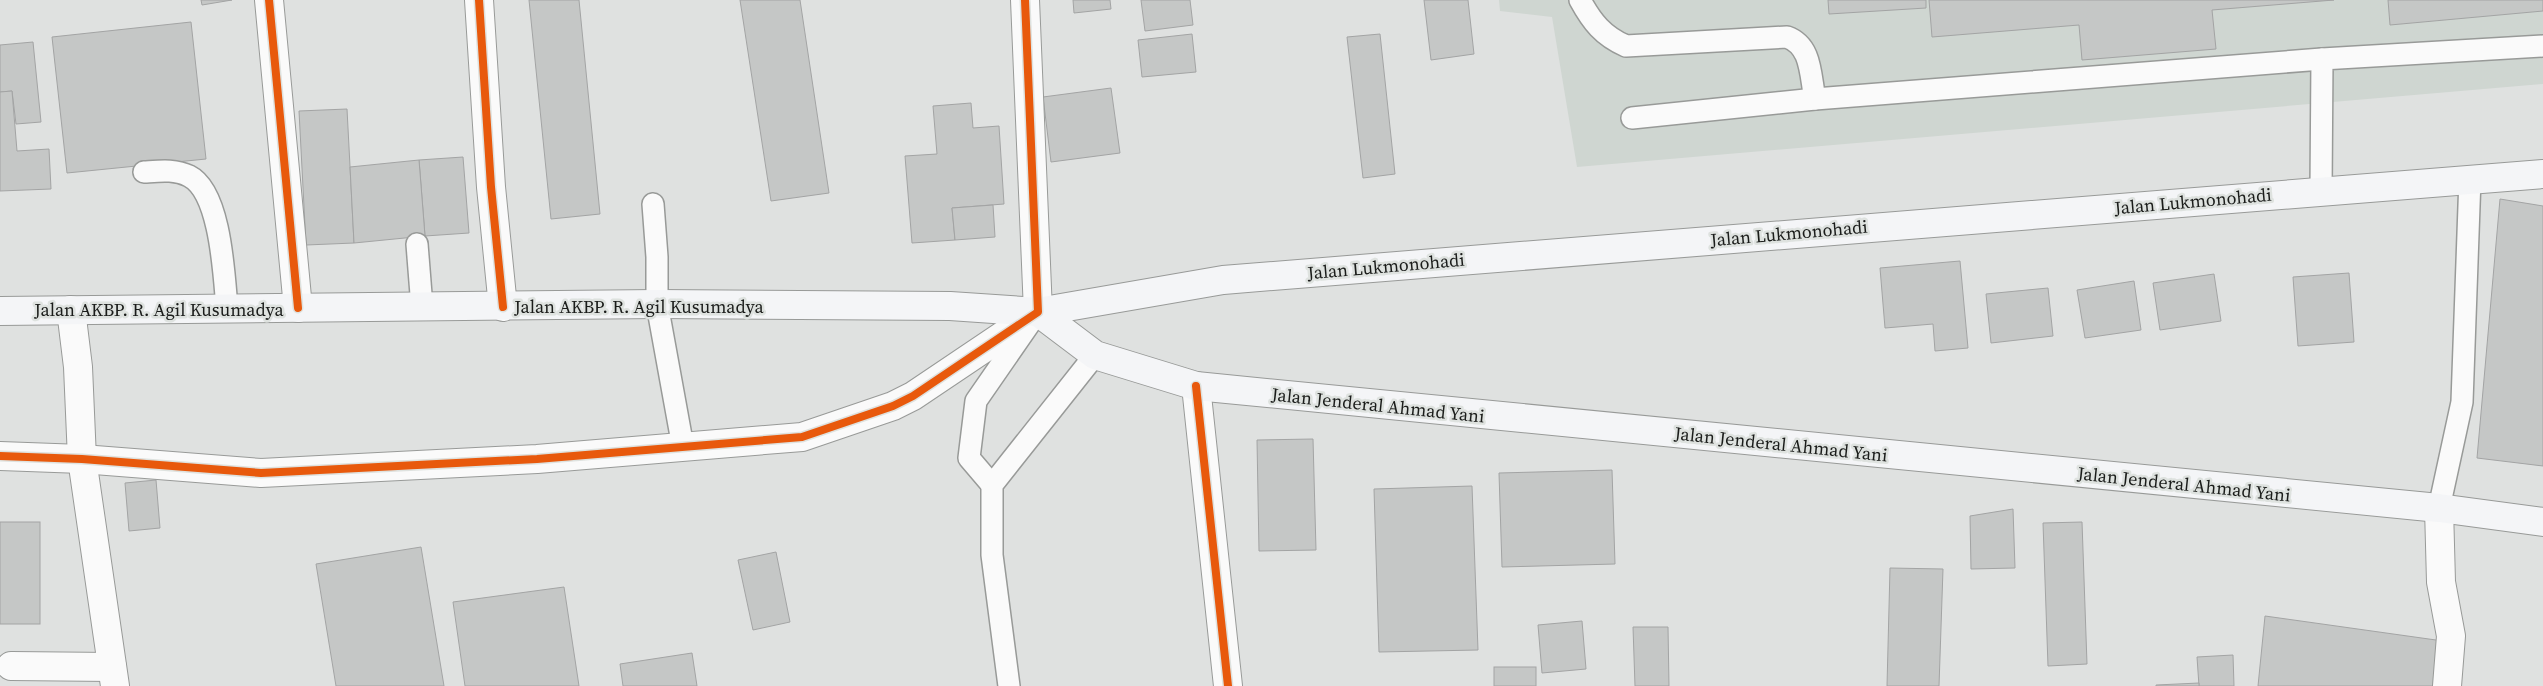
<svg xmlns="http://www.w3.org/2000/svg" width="2543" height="686" font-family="'Source Serif 4',serif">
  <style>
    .built { fill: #cfd6d1 }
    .building { fill: #c5c7c6; stroke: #a3a4a4 }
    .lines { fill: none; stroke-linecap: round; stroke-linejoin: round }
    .service-casing { stroke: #989a98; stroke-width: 24 }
    .minor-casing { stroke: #989a98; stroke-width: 30 }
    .secondary-casing { stroke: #989a98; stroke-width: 30 }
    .service { stroke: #fafafa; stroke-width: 21 }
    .minor { stroke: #fafafa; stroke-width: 28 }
    .secondary { stroke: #f4f5f7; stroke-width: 28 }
    .cycleway-casing { stroke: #dee2df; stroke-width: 11 }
    .cycleway { stroke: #e8590c; stroke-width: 8 }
    .labels { text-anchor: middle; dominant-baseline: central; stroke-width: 5; stroke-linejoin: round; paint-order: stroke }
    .street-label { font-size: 18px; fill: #1a1c1a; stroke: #dee2df }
  </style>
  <rect width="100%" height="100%" fill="#dfe1e0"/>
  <path class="built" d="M1499 0H2543V84L1577 167 1552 17 1500 11Z"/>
  <g class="building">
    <path d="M201 0H232L202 5Z"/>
    <path d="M529 0H579L600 214 551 219Z"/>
    <path d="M740 0H800L829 193 771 201Z"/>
    <path d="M1073 0H1110L1111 9 1074 13Z"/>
    <path d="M1141 0H1190L1193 25 1145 31Z"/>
    <path d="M1424 0H1468L1474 54 1431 60Z"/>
    <path d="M1828 0H1926V8L1829 14Z"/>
    <path d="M1929 0H2334L2212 10 2216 49 2082 60 2079 25 1932 37Z"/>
    <path d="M2388 0H2543V11L2390 25Z"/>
    <path d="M191 22 206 159 67 173 52 37Z"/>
    <path d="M1192 34 1196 72 1142 77 1138 40Z"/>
    <path d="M1380 34 1395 174 1363 178 1347 37Z"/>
    <path d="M33 42 41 122 16 124 12 91 0 92V45Z"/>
    <path d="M1111 88 1120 153 1051 162 1043 97Z"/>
    <path d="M12 91 17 151 49 149 51 189 0 191V92Z"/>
    <path d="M971 103 973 128 999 126 1004 204 952 208 955 240 912 243 905 156 937 154 933 106Z"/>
    <path d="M347 109 354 243 306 245 299 111Z"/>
    <path d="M463 157 469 233 425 236 419 160Z"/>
    <path d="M419 160 425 236 354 243 350 167Z"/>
    <path d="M2500 199 2543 206V466L2477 458Z"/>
    <path d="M993 205 995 237 955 240 952 208Z"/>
    <path d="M1960 261 1968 348 1935 351 1933 324 1885 328 1880 268Z"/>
    <path d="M2349 273 2354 342 2298 346 2293 277Z"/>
    <path d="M2214 274 2221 321 2160 330 2153 283Z"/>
    <path d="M2134 281 2141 330 2085 338 2077 290Z"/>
    <path d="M2048 288 2053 336 1991 343 1986 294Z"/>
    <path d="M1313 439 1316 550 1259 551 1257 440Z"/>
    <path d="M1612 470 1615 564 1502 567 1499 473Z"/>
    <path d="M156 480 160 528 129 531 125 483Z"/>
    <path d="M1472 486 1478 650 1379 652 1374 489Z"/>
    <path d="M2013 509 2015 568 1971 569 1970 516Z"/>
    <rect x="0" y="522" width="40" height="102"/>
    <path d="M2082 522 2087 664 2048 666 2043 523Z"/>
    <path d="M421 547 444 686H336L316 564Z"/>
    <path d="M776 552 790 622 753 630 738 560Z"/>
    <path d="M1890 568 1943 569 1939 686H1887Z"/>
    <path d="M564 587 579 686H465L453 602Z"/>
    <path d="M2265 616 2443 641 2439 686H2258Z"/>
    <path d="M1582 621 1586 669 1542 673 1538 625Z"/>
    <path d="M1633 627H1668L1669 686H1635Z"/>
    <path d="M692 653 697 686H623L620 664Z"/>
    <path d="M2233 655 2234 686H2199L2197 657Z"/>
    <rect x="1494" y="667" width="42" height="19"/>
    <path d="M2199 683V686H2156V685Z"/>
  </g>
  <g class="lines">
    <g class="service-casing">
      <g id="service">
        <path d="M1580 0C1592 22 1603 36 1626 46L1787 37C1812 46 1810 75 1815 99"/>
        <path d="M1632 118 1815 99 2322 59"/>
        <path d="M144 172C160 171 175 169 189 176 221 192 224 276 227 308"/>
        <path d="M2321 190 2322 59 2543 46"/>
        <path d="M653 204 657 257V304L683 447"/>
        <path d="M417 244 422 307"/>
        <path d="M992 485 969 458 976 401 1032 320"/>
        <path d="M2439 508 2462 402 2470 178"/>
        <path d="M1009 686 992 555V485L1095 355"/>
      </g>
    </g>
    <g class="minor-casing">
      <g id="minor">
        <path d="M269 0 298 308"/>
        <path d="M479 0 491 187 503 307"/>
        <path d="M71 310 78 367 82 459 115 686"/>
        <path d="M1196 386 1228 686"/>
        <path d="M0 456 82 459 261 473 537 459 802 437 893 406 913 396 1038 312 1025 0"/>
        <path d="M2439 508 2441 582 2451 636 2447 686"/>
        <path d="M11 666 112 667"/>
      </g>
    </g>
    <g class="secondary-casing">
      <g id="secondary">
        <path d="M0 311 657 304 950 306 1038 312 1223 280 2543 174"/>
        <path d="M1038 312 1095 355 1196 386 2439 508 2543 522"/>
      </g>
    </g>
    <use href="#service" class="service"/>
    <use href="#minor" class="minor"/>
    <use href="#secondary" class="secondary"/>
    <g class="cycleway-casing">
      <g id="cycleway">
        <path d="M269 0 298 308"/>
        <path d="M479 0 491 187 503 307"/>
        <path d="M1196 386 1228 686"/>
        <path d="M0 456 82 459 261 473 537 459 802 437 893 406 913 396 1038 312 1025 0"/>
      </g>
    </g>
    <use href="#cycleway" class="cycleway"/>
  </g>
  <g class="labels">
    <g class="street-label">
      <text transform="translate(2193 201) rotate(-5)">Jalan Lukmonohadi</text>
      <text transform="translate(1789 233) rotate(-5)">Jalan Lukmonohadi</text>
      <text transform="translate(1386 266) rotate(-5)">Jalan Lukmonohadi</text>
      <text x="639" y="306">Jalan AKBP. R. Agil Kusumadya</text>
      <text x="159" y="309">Jalan AKBP. R. Agil Kusumadya</text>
      <text transform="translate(1378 405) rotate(6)">Jalan Jenderal Ahmad Yani</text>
      <text transform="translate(1781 444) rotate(6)">Jalan Jenderal Ahmad Yani</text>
      <text transform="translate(2184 484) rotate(6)">Jalan Jenderal Ahmad Yani</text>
    </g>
  </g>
</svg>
